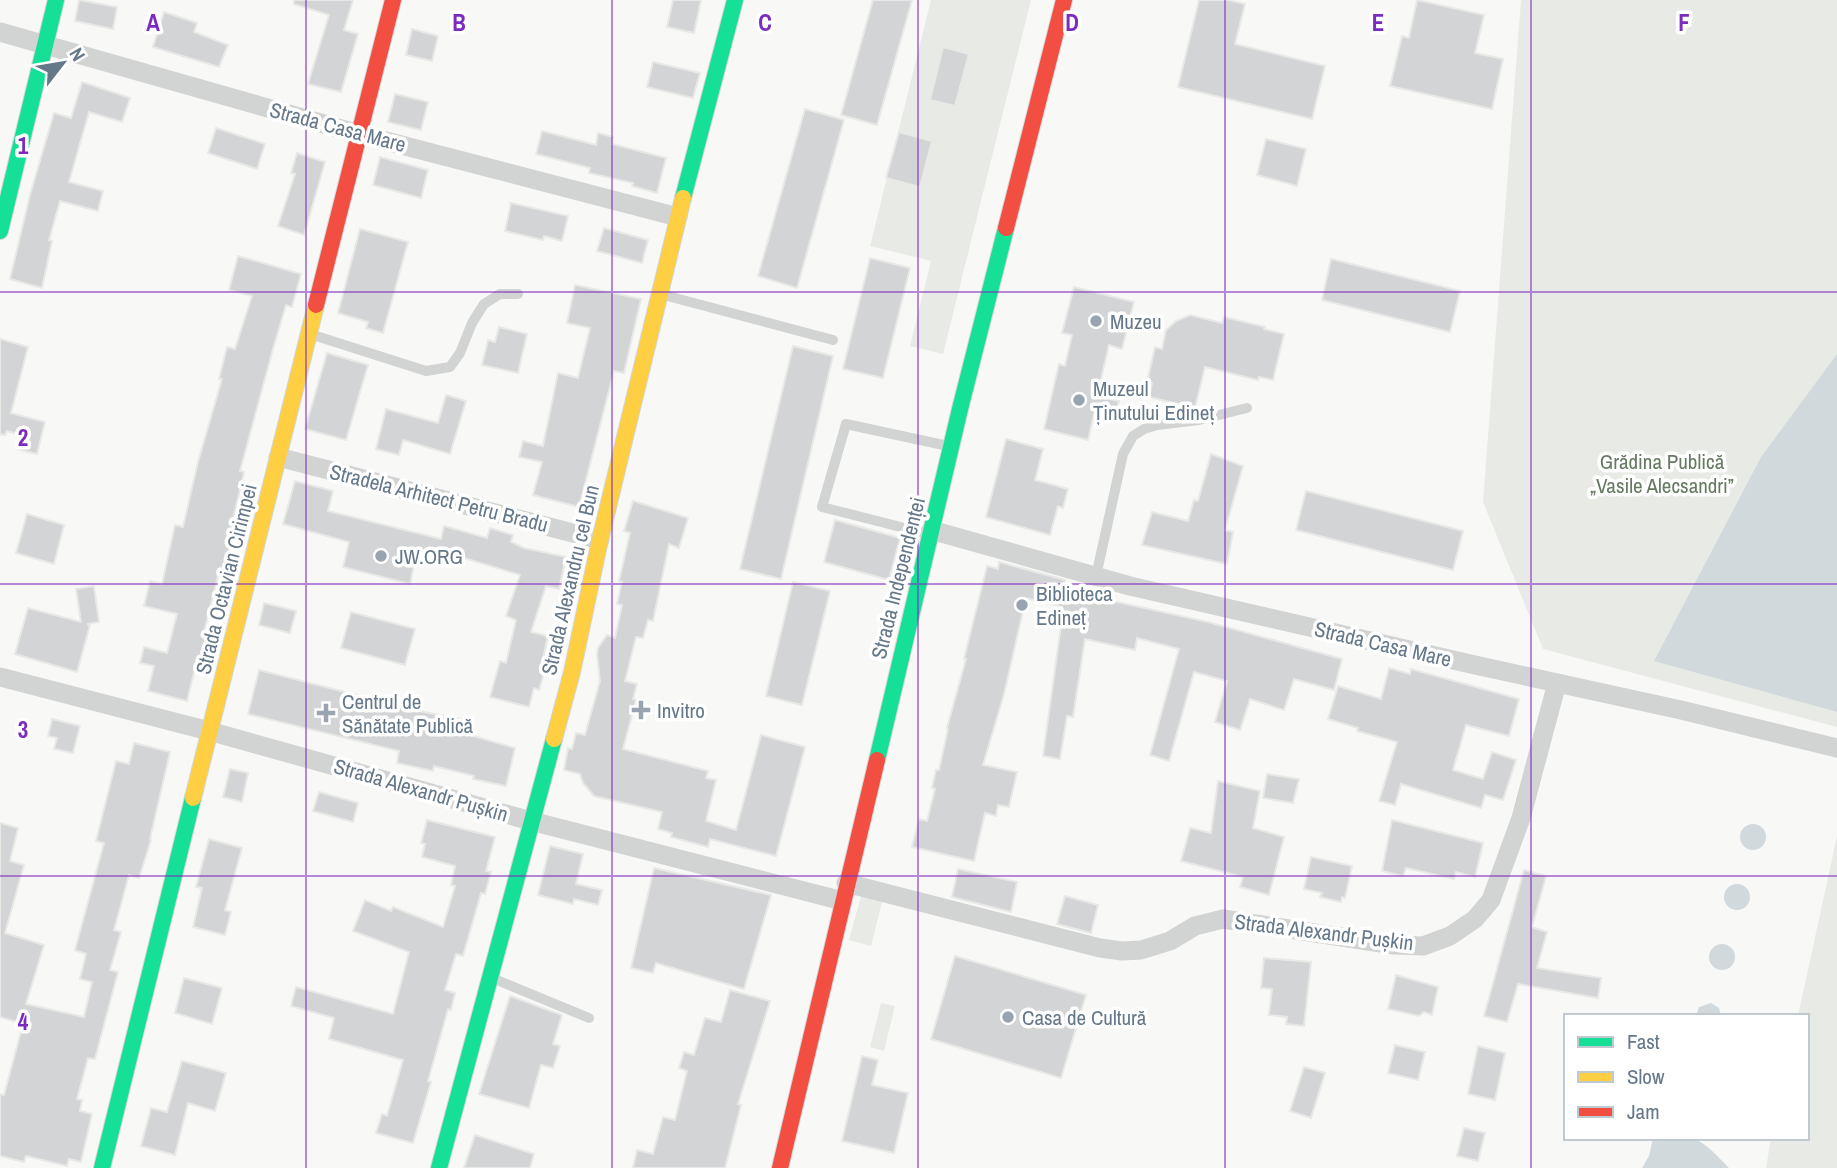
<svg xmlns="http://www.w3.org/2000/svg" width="1837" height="1168" font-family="'Archivo Narrow',sans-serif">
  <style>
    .green { fill: #e8ebe5 }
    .water { fill: #d2d9dd }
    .building { fill: #d3d4d5; stroke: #e8e8e6; stroke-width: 2 }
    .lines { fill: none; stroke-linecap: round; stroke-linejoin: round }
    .fast-casing { stroke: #d3d5d6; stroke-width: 18 }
    .slow-casing { stroke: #d3d5d6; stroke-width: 18 }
    .jam-casing { stroke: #d3d5d6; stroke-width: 18 }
    .lane { stroke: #d2d3d3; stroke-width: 10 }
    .street { stroke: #d2d3d3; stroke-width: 19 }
    .fast { stroke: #16e098; stroke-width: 16 }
    .slow { stroke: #ffcf43; stroke-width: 16 }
    .jam { stroke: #f24e42; stroke-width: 16 }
    .grid { fill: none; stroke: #7b2cbf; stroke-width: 2; stroke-opacity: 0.55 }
    .poi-dot { fill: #98a5b0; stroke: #fff; stroke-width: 2.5 }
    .labels { text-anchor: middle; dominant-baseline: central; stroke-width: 7; stroke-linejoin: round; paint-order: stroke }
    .street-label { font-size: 21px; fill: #65788a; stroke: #fff }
    .poi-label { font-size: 21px; fill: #65788a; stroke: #fff; text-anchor: start }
    .park-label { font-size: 21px; fill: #657a61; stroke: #fff }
    .grid-label { font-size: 23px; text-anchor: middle; font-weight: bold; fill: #7b2cbf; stroke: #fff; stroke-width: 7; stroke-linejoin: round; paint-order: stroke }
  </style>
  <rect width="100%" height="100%" fill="#f8f8f7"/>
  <g class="green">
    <path d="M931 0H1031L943 354 910 346 931 261 870 246Z"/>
    <path d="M1521 0H1837V727L1543 649 1483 502Z"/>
    <path d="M1837 836V1168H1766L1771 1138H1807V1016H1798Z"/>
    <path d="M861 896 882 902 871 946 849 940Z"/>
    <path d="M881 1003 895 1006 884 1051 870 1047Z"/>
  </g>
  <g class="water">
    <path d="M1837 354V712L1654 661 1761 457Z"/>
    <circle cx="1753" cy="837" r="13"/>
    <circle cx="1737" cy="897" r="13"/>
    <circle cx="1722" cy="957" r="13"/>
    <path d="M1711 1003 1719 1008 1721 1016H1696L1699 1007Z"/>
    <path d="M1653 1138C1700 1138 1696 1134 1729 1168H1642L1649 1156Z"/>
  </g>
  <g class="building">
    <path d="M79 0 117 7 113 29 75 21Z"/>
    <path d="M294 0H353L344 30 358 34 341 92 308 84 329 15 294 4Z"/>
    <path d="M673 0H701L694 33 667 27Z"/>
    <path d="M873 0H912L877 125 841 115Z"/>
    <path d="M1199 0H1228L1245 4 1235 44 1325 66 1312 119 1178 87Z"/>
    <path d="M1417 0 1484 15 1475 53 1503 59 1492 109 1390 86 1402 36 1409 38Z"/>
    <path d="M164 12 197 23 194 32 228 45 219 67 153 47Z"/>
    <path d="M412 29 438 36 432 61 406 55Z"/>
    <path d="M943 47 969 54 955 106 930 100Z"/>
    <path d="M653 62 700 73 693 98 647 87Z"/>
    <path d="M82 82 130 98 122 122 89 112 69 182 103 191 98 211 60 201 49 240 52 241 42 288 10 279 30 195 54 113 71 118Z"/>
    <path d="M395 94 428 102 421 130 388 122Z"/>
    <path d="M805 109 844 120 797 288 758 276Z"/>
    <path d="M216 128 265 144 257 169 208 153Z"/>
    <path d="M542 131 596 145 598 133 613 137 612 144 666 158 657 193 632 186 633 183 589 173 590 168 536 154Z"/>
    <path d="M899 132 932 141 920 187 886 178Z"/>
    <path d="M1266 139 1306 149 1297 186 1257 175Z"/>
    <path d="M297 153 325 162 304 235 278 226 295 174 291 173Z"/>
    <path d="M380 157 428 170 421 198 373 185Z"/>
    <path d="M511 203 568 216 562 241 544 236 543 240 505 231Z"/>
    <path d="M604 228 648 240 642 263 597 251Z"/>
    <path d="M360 229 408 242 383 333 366 328 368 322 338 313Z"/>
    <path d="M238 256 301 274 292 307 286 305 273 349 240 471 244 472 229 537 232 538 225 569 220 568 204 632 208 633 202 661 197 660 187 701 148 691 154 666 140 663 144 647 167 653 177 614 144 606 150 581 162 584 175 525 183 527 198 462 222 379H219L227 347 235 349 252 296 229 290Z"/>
    <path d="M870 258 910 268 883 378 843 369Z"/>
    <path d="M1331 259 1460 291 1450 332 1322 300Z"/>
    <path d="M575 285 641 299 624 373 614 371 579 507 533 495 542 462 519 457 523 441 543 446 558 373 578 378 590 328 567 323Z"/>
    <path d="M1074 287 1134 302 1122 349 1109 345 1097 396 1119 401 1114 420 1094 415 1088 440 1044 429 1059 364 1065 366 1072 335 1062 333Z"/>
    <path d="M1190 315 1222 323 1224 317 1265 327 1264 329 1284 334 1273 380 1259 377 1258 380 1205 367 1195 408 1149 397 1152 383 1148 378 1155 347 1162 349 1166 330 1176 321Z"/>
    <path d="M499 327 527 334 518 373 482 365 488 340 495 342Z"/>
    <path d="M0 339 28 347 11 413 45 422 37 454 17 449 21 435 7 431 5 435 0 434Z"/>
    <path d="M793 346 833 356 781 579 740 569Z"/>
    <path d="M327 353 368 365 346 440 305 429Z"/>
    <path d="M446 395 466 401 450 454 403 440 399 455 376 449 386 409 438 423Z"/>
    <path d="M1006 439 1043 449 1035 480 1068 489 1063 508 1058 506 1050 535 986 517Z"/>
    <path d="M1211 454 1243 466 1225 530 1233 532 1227 564 1142 545 1152 512 1188 521 1194 500 1198 501Z"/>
    <path d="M295 481 333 491 328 511 441 539 444 526 487 538 490 528 513 535 511 542 524 548 566 557 559 589 546 586 531 632 548 636 540 672 544 673 539 690 534 688 529 707 490 697 500 661 506 663 516 620 506 616 520 575 458 556 456 564 417 553 410 584 343 567 349 542 283 524Z"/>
    <path d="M1306 491 1463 531 1453 570 1296 530Z"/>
    <path d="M633 501 688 518 679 548 669 544 653 621 648 620 643 638 636 637 625 681 637 684 633 699 636 700 623 749 708 771 706 778 716 780 706 821 736 830 761 735 805 747 776 856 710 839 708 847 671 837 672 833 658 829 662 812 594 796 583 783 580 774 564 770 568 748 572 749 576 733 585 735 600 681 597 654 598 648 607 635 615 638 622 605 617 604 622 582 619 581 630 533 624 531Z"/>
    <path d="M27 514 64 525 54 564 16 553Z"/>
    <path d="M835 520 900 538 889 580 824 562Z"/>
    <path d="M999 562 1065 580 1063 591 1091 594 1090 596 1208 622 1342 659 1334 690 1294 679 1284 710 1250 699 1240 730 1215 722 1227 681 1194 672 1169 761 1150 755 1179 649 1137 638 1135 650 1085 639 1073 717 1067 716 1060 759 1043 756 1063 611 1062 607 1026 598 1004 694 983 765 1017 772 1009 807 998 805 996 816 985 813 974 861 912 847 919 819 927 821 935 789 932 788 936 770H939L948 729 947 728 966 659H964L987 566 998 569Z"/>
    <path d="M793 582 830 591 802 705 766 696Z"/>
    <path d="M94 586 99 622 87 624 90 625 77 672 15 654 28 608 81 622 76 589Z"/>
    <path d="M264 603 296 611 290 633 259 625Z"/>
    <path d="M351 612 415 629 405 665 341 648Z"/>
    <path d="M1389 668 1410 674 1411 669 1519 699 1509 736 1466 725 1453 770 1483 779 1492 752 1516 760 1503 800 1485 795 1481 808 1401 784 1395 805 1379 801 1397 742 1357 731 1358 728 1328 719 1338 686 1381 699Z"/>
    <path d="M259 670 419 711 466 720 463 733 515 748 506 786 473 779 474 776 434 766 433 771 397 763 399 751 248 714Z"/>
    <path d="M52 719 80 726 73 753 54 749 57 738 48 736Z"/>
    <path d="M134 743 170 752 150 839 151 840 139 878 129 875 114 930 121 932 110 970 118 972 95 1059 88 1058 77 1099 82 1100 80 1111 92 1114 81 1162 69 1159 67 1166 26 1156 24 1162 0 1156V1094L4 1095 23 1024 0 1017V823L18 828 10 861 24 865 5 933 44 945 26 1004 84 1017 92 982 80 979 86 954 75 950 104 843 96 841 116 761 129 764Z"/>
    <path d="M230 769 248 773 242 802 223 797Z"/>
    <path d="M1267 774 1299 779 1293 803 1263 798Z"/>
    <path d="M1218 781 1260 791 1253 828 1284 837 1269 895 1240 887 1243 877 1181 861 1190 828 1211 833Z"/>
    <path d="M319 792 358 803 353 822 313 811Z"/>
    <path d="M427 820 495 837 486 871 491 872 485 894 481 893 463 956 456 954 445 990 455 993 451 1010 448 1009 428 1081 431 1082 413 1143 376 1133 382 1114 387 1116 403 1060 329 1039 334 1018 291 1006 296 987 393 1014 409 952 353 931 365 900 391 911 393 907 443 927 455 886 451 885 455 866 422 857 425 844 421 843Z"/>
    <path d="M1392 820 1483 843 1475 877 1456 872 1454 879 1406 868 1403 876 1382 871Z"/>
    <path d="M209 839 242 848 225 910 231 912 225 935 193 927 202 888 196 887Z"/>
    <path d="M550 846 583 854 576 884 602 890 598 905 574 899 573 904 538 895Z"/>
    <path d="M1311 857 1352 866 1345 898 1342 897 1341 902 1320 897 1322 893 1304 889Z"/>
    <path d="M654 868 771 895 744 989 656 963 653 973 631 968Z"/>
    <path d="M958 869 1017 882 1011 912 952 897Z"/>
    <path d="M1524 870 1546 876 1532 927 1547 932 1537 968 1601 978 1598 998 1518 984 1507 1022 1484 1016Z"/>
    <path d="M1065 896 1098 905 1091 933 1057 924Z"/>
    <path d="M955 956 1086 995 1061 1078 931 1039Z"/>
    <path d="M1264 958 1311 962 1304 1026 1286 1024 1287 1017 1269 1015 1272 989 1261 988Z"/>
    <path d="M1396 975 1438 987 1432 1015 1424 1012 1419 1016 1388 1009Z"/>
    <path d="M184 978 222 988 212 1024 175 1013Z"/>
    <path d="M730 990 770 1001 738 1104 741 1105 725 1168H633L637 1150 653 1154 663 1117 675 1120 687 1071 679 1068 684 1052 694 1055 705 1018 721 1022Z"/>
    <path d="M510 996 562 1015 553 1044 560 1046 553 1068 541 1065 529 1108 479 1094Z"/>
    <path d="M1395 1045 1425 1052 1418 1080 1388 1073Z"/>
    <path d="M1478 1046 1505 1053 1495 1100 1468 1094Z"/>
    <path d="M862 1056 878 1060 872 1085 908 1093 894 1153 842 1141Z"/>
    <path d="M182 1061 226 1073 215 1111 188 1103 175 1155 141 1146 151 1108 167 1112Z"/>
    <path d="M1304 1067 1325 1073 1311 1118 1290 1111Z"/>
    <path d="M1464 1128 1485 1133 1478 1161 1457 1156Z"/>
    <path d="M475 1135 534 1154 530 1168H464Z"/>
  </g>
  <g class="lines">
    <g class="fast-casing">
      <g id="fast">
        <path d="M683 198 735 0"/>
        <path d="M0 231 56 0"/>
        <path d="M877 760 960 409 1006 228"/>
        <path d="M102 1168 193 798"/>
        <path d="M439 1168 554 739"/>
      </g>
    </g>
    <g class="slow-casing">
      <g id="slow">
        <path d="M554 739 572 672 600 540 683 198"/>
        <path d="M193 798 316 305"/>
      </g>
    </g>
    <g class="jam-casing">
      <g id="jam">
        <path d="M1006 228 1064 0"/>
        <path d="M316 305 393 0"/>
        <path d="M780 1168 877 760"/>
      </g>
    </g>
    <g class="lane">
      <path d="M660 294 833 340"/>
      <path d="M310 334 426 371 450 367 460 353 472 323 484 304 500 294H518"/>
      <path d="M928 534 822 507 846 424 948 446"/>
      <path d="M1096 576 1123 454 1133 436 1144 429 1157 425 1199 420 1247 408"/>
      <path d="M492 978 589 1018"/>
    </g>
    <g class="street">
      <path d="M0 32 359 134 678 217"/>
      <path d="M278 457 600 540"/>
      <path d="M931 530 1130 586 1475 665 1681 710 1837 748"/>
      <path d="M0 677 209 731 531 821 843 901"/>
      <path d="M846 883 1100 948 1122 951 1141 950 1170 941 1195 926 1223 919 1394 945 1423 946 1450 936 1475 919 1491 900 1521 818 1557 683"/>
    </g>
    <use href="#fast" class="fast"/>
    <use href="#slow" class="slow"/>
    <use href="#jam" class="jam"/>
  </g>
  <path class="grid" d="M306 0V1168M612 0V1168M918 0V1168M1225 0V1168M1531 0V1168M0 292H1837M0 584H1837M0 876H1837"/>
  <g class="poi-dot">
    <circle cx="1096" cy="321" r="7"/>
    <circle cx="1079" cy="400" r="7"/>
    <circle cx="381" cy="556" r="7"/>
    <circle cx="1022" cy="605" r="7"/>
    <path d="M637.5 699.5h7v7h7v7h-7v7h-7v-7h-7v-7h7z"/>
    <path d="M322.5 702.5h7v7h7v7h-7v7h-7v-7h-7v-7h7z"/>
    <circle cx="1008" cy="1017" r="7"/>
  </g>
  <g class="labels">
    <g class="street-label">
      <text transform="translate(338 127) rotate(15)">Strada Casa Mare</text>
      <text transform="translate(439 498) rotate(14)">Stradela Arhitect Petru Bradu</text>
      <text transform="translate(898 578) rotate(-76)">Strada Independenței</text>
      <text transform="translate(226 579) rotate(-76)">Strada Octavian Cirimpei</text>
      <text transform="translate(570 580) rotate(-77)">Strada Alexandru cel Bun</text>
      <text transform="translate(1383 644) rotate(13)">Strada Casa Mare</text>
      <text transform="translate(421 790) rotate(16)">Strada Alexandr Pușkin</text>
      <text transform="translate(1324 932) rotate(7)">Strada Alexandr Pușkin</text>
    </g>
    <g class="poi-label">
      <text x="1110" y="321">Muzeu</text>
      <text x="1093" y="388">Muzeul<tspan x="1093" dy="24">Ținutului Edineț</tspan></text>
      <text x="395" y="556">JW.ORG</text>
      <text x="1036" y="593">Biblioteca<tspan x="1036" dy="24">Edineț</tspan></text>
      <text x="342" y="701">Centrul de<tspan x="342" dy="24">Sănătate Publică</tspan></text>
      <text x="657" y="710">Invitro</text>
      <text x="1022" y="1017">Casa de Cultură</text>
    </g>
    <g class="park-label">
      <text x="1662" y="461">Grădina Publică<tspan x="1662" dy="24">„Vasile Alecsandri”</tspan></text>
    </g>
  </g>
  <g class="grid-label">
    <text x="153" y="31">A</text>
    <text x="459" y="31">B</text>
    <text x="765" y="31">C</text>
    <text x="1072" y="31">D</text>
    <text x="1378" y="31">E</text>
    <text x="1684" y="31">F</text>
    <text x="23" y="154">1</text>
    <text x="23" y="446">2</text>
    <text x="23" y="738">3</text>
    <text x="23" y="1030">4</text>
  </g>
  <rect x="1564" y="1014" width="245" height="126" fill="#ffffff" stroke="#c1c9d0" stroke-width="2"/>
  <rect x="1578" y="1037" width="35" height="10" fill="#16e098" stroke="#c1c9d0" stroke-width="2"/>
  <text x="1627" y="1049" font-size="21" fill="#65788a">Fast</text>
  <rect x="1578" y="1072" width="35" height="10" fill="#ffcf43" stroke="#c1c9d0" stroke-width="2"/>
  <text x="1627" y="1084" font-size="21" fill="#65788a">Slow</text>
  <rect x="1578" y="1107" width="35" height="10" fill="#f24e42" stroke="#c1c9d0" stroke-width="2"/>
  <text x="1627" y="1119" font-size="21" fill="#65788a">Jam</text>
  <g transform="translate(63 63) rotate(59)" stroke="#ffffff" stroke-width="5" paint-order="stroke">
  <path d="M0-5L12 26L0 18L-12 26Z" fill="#65788a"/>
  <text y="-10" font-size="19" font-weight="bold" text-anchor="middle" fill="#65788a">N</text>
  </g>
</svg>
